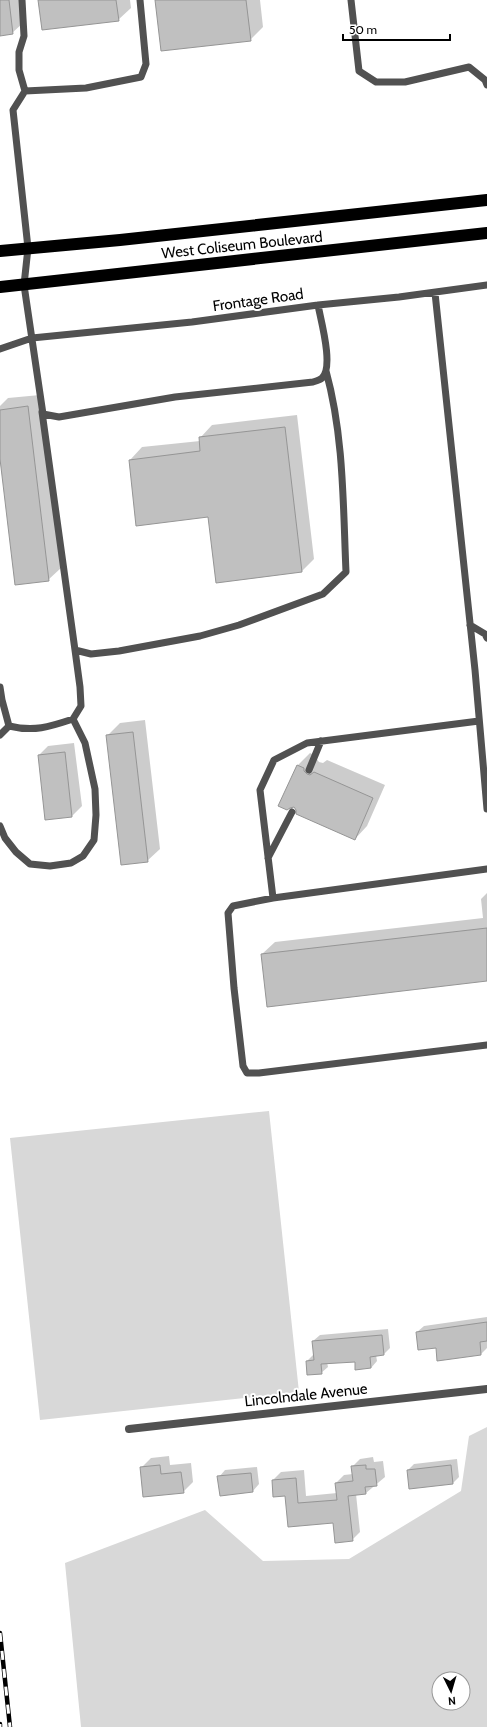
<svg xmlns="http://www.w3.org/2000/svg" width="487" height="1727" font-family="Cabin,sans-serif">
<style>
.green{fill:#d8d8d8;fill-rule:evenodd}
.shadow{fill:#0003}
.building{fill:#c0c0c0;stroke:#959595}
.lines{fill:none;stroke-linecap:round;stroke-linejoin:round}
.lane{stroke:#515151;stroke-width:7}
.street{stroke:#515151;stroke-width:8}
.highway{stroke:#000;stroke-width:12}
.rail-casing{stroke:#000;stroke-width:4.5}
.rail{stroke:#fff;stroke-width:3;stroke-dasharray:9;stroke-linecap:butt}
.labels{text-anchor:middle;stroke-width:4;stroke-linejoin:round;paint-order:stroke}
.street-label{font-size:15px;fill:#000;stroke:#fff}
</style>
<rect width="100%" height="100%" fill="#fff"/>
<path class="green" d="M 269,1111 L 299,1392 L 40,1420 L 10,1138 Z
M 487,1427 L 487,1727 L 81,1727 L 65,1563 L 205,1510 L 263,1561 L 349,1559 L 461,1491 L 469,1436 ZM 439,1679 L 463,1679 L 463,1703 L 439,1703 Z"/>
<path class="shadow" d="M 0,0 L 19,0 L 22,24 L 12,33 L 0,35 Z
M 39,0 L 130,0 L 131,8 L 118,20 Z
M 156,0 L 260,0 L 263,27 L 250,40 Z
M 40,395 L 61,568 L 48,580 L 0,451 L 0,406 L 8,398 Z
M 297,415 L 314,559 L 302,571 L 216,582 L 209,516 L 130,460 L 142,447 L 200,441 L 200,438 L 212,425 Z
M 145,720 L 160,849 L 147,861 L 107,736 L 120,723 Z
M 74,743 L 82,806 L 72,816 L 46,819 L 39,755 L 48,746 Z
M 310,753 L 316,756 L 316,758 L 319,762 L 323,763 L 327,760 L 385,785 L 367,826 L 355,839 L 294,806 L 280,806 L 298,765 Z
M 487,893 L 487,980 L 262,954 L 275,942 L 483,918 L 481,899 Z
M 487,1317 L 487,1348 L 481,1354 L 438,1360 L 437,1347 L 417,1332 L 424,1326 Z
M 388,1329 L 390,1348 L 384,1354 L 376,1355 L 377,1361 L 371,1368 L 355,1361 L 327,1362 L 328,1367 L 321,1373 L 307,1361 L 313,1355 L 313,1341 L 320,1335 Z
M 169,1456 L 170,1465 L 191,1463 L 193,1482 L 183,1492 L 141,1468 L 151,1458 Z
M 373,1457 L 374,1462 L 383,1461 L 385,1477 L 366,1493 L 356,1494 L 360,1532 L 352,1540 L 334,1522 L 289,1526 L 286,1495 L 273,1480 L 281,1472 L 304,1470 L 306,1496 L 337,1493 L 336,1483 L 344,1475 L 353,1474 L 352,1467 L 360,1459 Z
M 457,1459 L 459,1477 L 453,1483 L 408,1470 L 414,1464 Z
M 257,1467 L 259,1484 L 253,1491 L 219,1477 L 225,1470 Z"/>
<path class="building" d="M 0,0 L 9,0 L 13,34 L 0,36 Z
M 38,0 L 116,0 L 119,21 L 42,30 Z
M 155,0 L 246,0 L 251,41 L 161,51 Z
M 28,406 L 49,581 L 15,585 L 0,459 L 0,410 Z
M 285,427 L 302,572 L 216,583 L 208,517 L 136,526 L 129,460 L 200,451 L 199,437 Z
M 133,732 L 148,862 L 121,865 L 106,735 Z
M 65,752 L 72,817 L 45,820 L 38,755 Z
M 297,765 L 304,768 L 304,771 L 307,774 L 310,775 L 314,772 L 373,798 L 355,840 L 296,814 L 296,810 L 294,807 L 290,808 L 287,810 L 278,806 Z
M 487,928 L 487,981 L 267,1007 L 261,954 Z
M 487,1322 L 487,1341 L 480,1342 L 481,1355 L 437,1361 L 436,1348 L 418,1350 L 416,1332 Z
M 382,1335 L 384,1355 L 370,1357 L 371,1368 L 355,1370 L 355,1362 L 321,1364 L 322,1374 L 307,1375 L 306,1361 L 314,1360 L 312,1341 Z
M 160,1465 L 161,1474 L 181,1472 L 184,1493 L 143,1497 L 140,1467 Z
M 366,1465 L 366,1469 L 375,1469 L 377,1486 L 365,1487 L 366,1494 L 348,1496 L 353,1541 L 335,1543 L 333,1523 L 288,1527 L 285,1496 L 273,1497 L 272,1480 L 296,1478 L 298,1503 L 337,1500 L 335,1483 L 353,1481 L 351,1466 Z
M 451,1465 L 453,1484 L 409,1489 L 407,1470 Z
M 251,1473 L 253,1492 L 220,1496 L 217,1476 Z"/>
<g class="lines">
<path class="lane" d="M 22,0 L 24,36 L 19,52 L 19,70 L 25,91
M 140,0 L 146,64 L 141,77 L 86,88 L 25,91 L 13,110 L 28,248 L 24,285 L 43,414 L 59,417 L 175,397 L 313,382 C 316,381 320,380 322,378 C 334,367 321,321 318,305
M 351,0 L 359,71 L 376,82 L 405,82 L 469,67 L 485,80 L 487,85
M 435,293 L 475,670 L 487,809
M 0,349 L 32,338 L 192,322 L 318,305 L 399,297 L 487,285
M 42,412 L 75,650 L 91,654 L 119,651 L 200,636 L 239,625 L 323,594 L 346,572 C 343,505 344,436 326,371
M 470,625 L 485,634 L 487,638
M 0,687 L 2,700 L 9,726 C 34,732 49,727 73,719 L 81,706 L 80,687 L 75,650
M 0,735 L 9,726
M 309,770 L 321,741
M 0,826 L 5,838 L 16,852 L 30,864 L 50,866 L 71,863 L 83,856 L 94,840 L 96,815 L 95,789 L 85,743 L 73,719
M 268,858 L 292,812
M 487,869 L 273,898 L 233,906 L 228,913 L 234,988 L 243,1066 L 247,1073 L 259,1073 L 487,1045
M 273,898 L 260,790 L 274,760 L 307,743 L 479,721"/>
<path class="street" d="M 129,1429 L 487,1389"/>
<path class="highway" d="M 0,251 L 120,240 L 487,200
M 0,287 L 487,233"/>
<defs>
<path id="rail" d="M 0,1633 L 10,1727
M 0,1724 L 0,1727"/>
</defs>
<use href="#rail" class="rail-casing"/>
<use href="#rail" class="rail"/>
</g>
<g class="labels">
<g class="street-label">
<text transform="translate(242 245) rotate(-6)" y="5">West Coliseum Boulevard</text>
<text transform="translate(258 300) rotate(-8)" y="5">Frontage Road</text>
<text transform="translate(306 1395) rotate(-6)" y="5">Lincolndale Avenue</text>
</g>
</g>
<g transform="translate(451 1691) rotate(175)"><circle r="19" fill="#ffffff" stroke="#999999"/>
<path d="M0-3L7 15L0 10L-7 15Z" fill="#000000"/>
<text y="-6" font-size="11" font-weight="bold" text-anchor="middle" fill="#000000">N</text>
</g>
<path d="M343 34v6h107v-6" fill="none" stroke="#000000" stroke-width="2"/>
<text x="349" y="34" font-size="12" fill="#000000" stroke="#ffffff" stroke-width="3" paint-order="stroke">50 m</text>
</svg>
